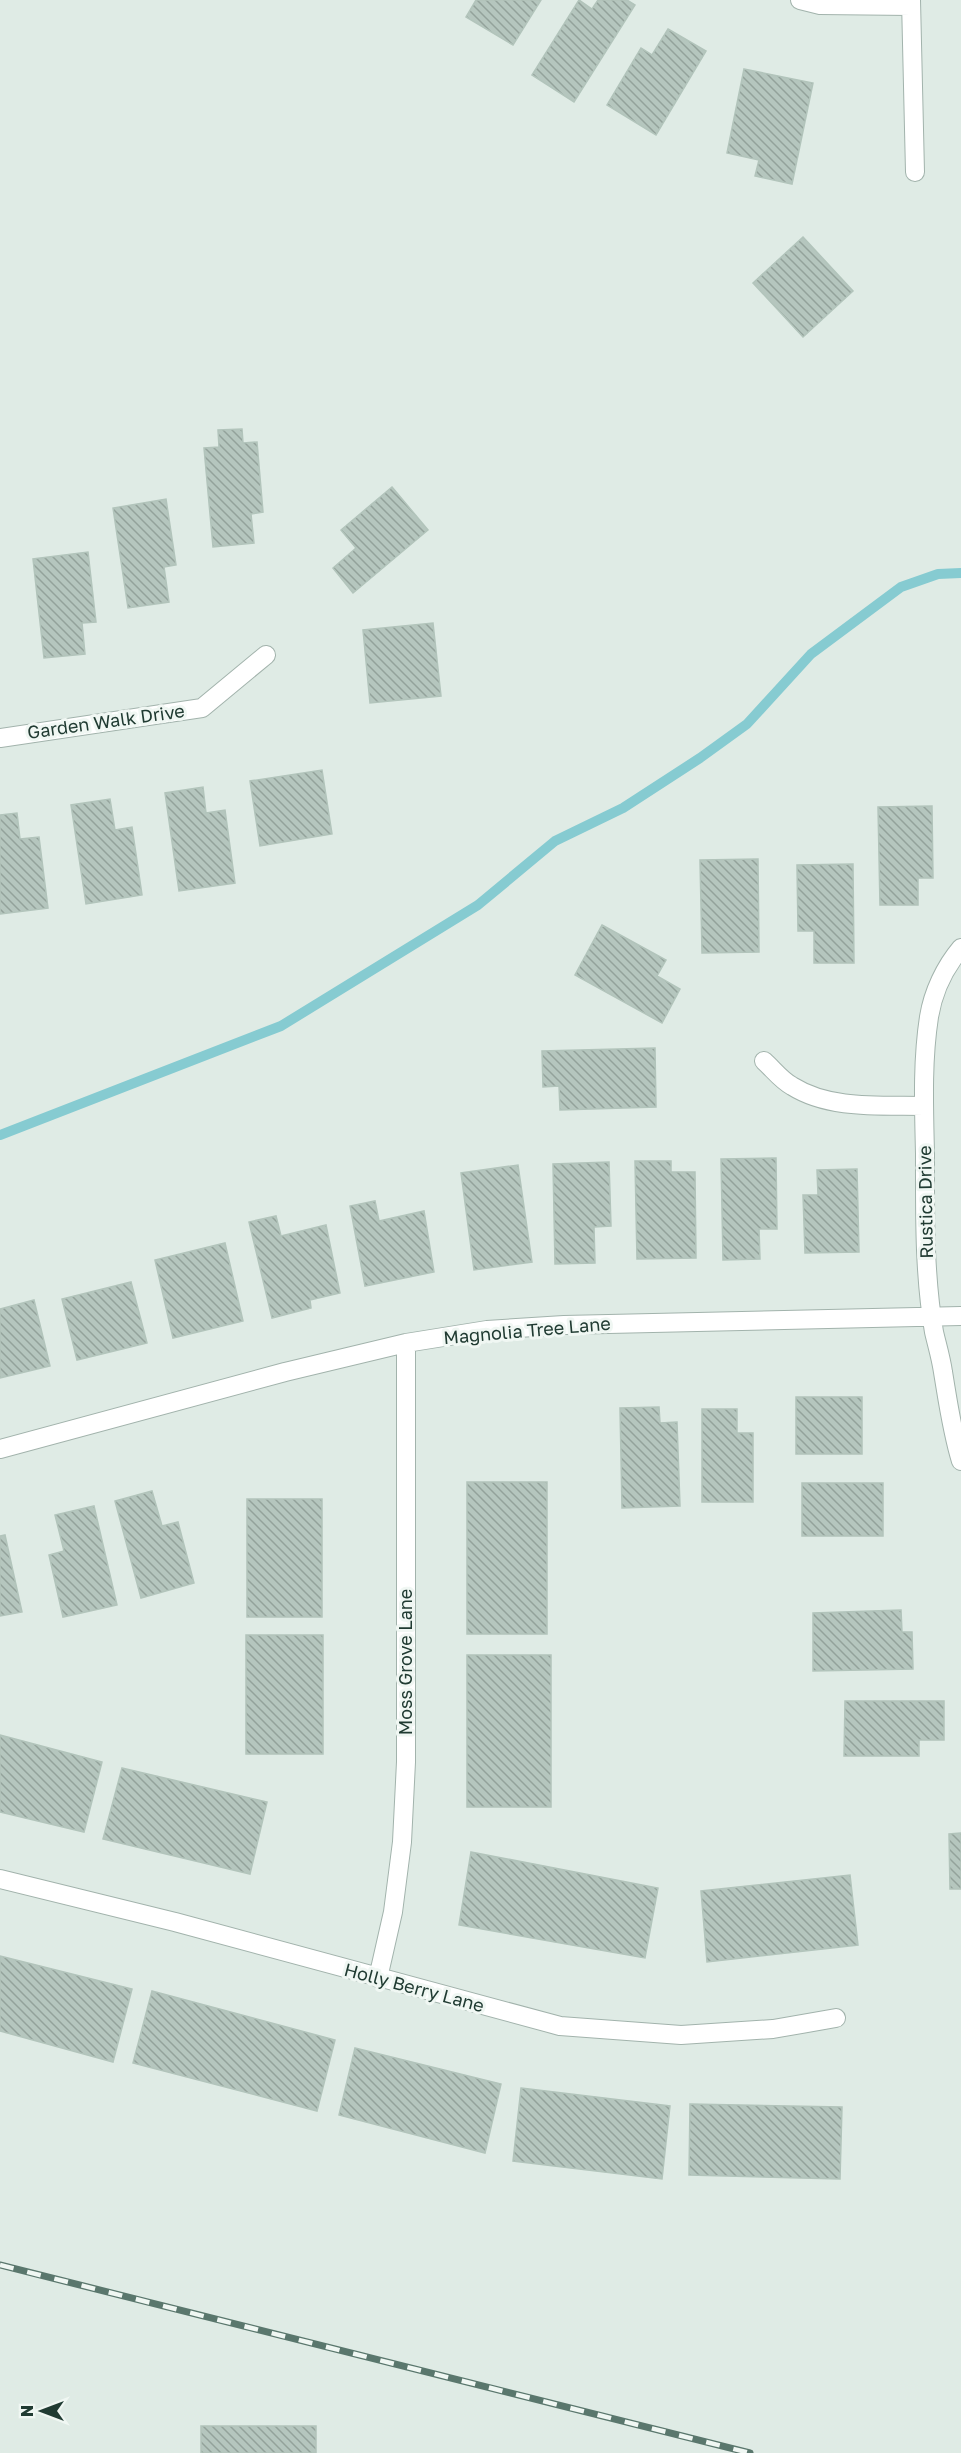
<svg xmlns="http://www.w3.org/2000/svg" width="961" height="2453" font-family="'Golos Text',sans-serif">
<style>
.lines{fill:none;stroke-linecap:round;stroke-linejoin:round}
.stream{stroke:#86cbd1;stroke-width:10}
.building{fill:url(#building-back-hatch);stroke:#b2c4bb;stroke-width:1.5}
.street-casing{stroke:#a2b3ac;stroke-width:20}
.street{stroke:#fff;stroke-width:18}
.rail-casing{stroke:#5a776d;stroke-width:7}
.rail{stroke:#f0f7f3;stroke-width:4.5;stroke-dasharray:14;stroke-linecap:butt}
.labels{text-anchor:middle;stroke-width:6;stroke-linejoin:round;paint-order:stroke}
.street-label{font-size:18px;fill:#203b32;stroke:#f0f7f3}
</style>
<defs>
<pattern id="building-back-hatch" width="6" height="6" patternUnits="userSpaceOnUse" patternTransform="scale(1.5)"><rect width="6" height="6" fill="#b5c6be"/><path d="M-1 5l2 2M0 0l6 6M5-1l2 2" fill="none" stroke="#93a29b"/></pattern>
</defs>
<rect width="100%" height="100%" fill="#dfebe5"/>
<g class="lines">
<path class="stream" d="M 0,1135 L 281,1026 L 478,905 L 555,841 L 623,808 L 700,758 L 747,724 L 811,654 L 901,587 L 938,574 L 961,573"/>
</g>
<path class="building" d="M 476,0 L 541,0 L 513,45 L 466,17 Z
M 579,0 L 592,9 L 598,0 L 627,0 L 635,5 L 574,102 L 532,75 Z
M 668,29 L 706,51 L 656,135 L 607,105 L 641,48 L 652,55 Z
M 744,69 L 813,83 L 792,184 L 755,176 L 759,160 L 727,153 Z
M 803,237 L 853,291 L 803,337 L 753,283 Z
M 242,429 L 243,443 L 257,442 L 263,512 L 251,514 L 254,543 L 213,547 L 204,448 L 219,447 L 218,430 Z
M 392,487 L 428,530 L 353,593 L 333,568 L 356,548 L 341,530 Z
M 166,499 L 176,565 L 164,567 L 169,602 L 128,608 L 113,508 Z
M 88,552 L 96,622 L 82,623 L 85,654 L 44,658 L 33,559 Z
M 433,623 L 441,696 L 370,703 L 363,630 Z
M 322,770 L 332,834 L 260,846 L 250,781 Z
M 203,787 L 206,813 L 225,810 L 235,883 L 179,891 L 165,793 Z
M 110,799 L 115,830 L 132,827 L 142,895 L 86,904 L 71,805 Z
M 932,806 L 933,878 L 918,878 L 918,905 L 880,905 L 878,807 Z
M 17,813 L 20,839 L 39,837 L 48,908 L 0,914 L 0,815 Z
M 758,859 L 759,952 L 702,953 L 700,860 Z
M 853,864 L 854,963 L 814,963 L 814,931 L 798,931 L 797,865 Z
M 602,925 L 666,960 L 657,976 L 680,989 L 662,1023 L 575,975 Z
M 655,1048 L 656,1107 L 560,1110 L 559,1086 L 543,1087 L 542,1051 Z
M 776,1158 L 777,1229 L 759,1229 L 760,1259 L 723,1260 L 721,1159 Z
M 635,1161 L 671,1161 L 671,1172 L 695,1172 L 696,1258 L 637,1259 Z
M 609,1162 L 611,1226 L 594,1227 L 595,1263 L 555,1264 L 553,1164 Z
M 518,1165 L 532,1262 L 474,1270 L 461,1173 Z
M 857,1169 L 859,1252 L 805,1253 L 803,1195 L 818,1195 L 817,1170 Z
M 375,1201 L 379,1221 L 424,1211 L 434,1272 L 365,1286 L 350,1206 Z
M 276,1216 L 281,1236 L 326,1225 L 340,1293 L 310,1300 L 311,1308 L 272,1318 L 249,1222 Z
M 225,1243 L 243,1321 L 173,1338 L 155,1260 Z
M 131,1282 L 147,1343 L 77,1360 L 62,1299 Z
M 34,1300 L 50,1366 L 0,1378 L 0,1309 Z
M 796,1397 L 862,1397 L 862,1454 L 796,1454 Z
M 659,1407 L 660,1423 L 677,1422 L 680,1506 L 622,1508 L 620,1408 Z
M 702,1409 L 737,1409 L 737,1433 L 753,1433 L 753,1502 L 702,1502 Z
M 467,1482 L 547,1482 L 547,1634 L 467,1634 Z
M 802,1483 L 883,1483 L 883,1536 L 802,1536 Z
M 152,1491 L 162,1526 L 178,1522 L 194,1583 L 141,1598 L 115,1501 Z
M 247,1499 L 322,1499 L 322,1617 L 247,1617 Z
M 94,1506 L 117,1605 L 63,1617 L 49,1555 L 64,1551 L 55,1515 Z
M 5,1535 L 22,1612 L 0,1616 L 0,1536 Z
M 901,1610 L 902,1632 L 912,1632 L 913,1669 L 813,1671 L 813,1613 Z
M 246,1635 L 323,1635 L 323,1754 L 246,1754 Z
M 467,1655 L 551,1655 L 551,1807 L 467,1807 Z
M 845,1701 L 944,1701 L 944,1740 L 919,1740 L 919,1756 L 844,1756 Z
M 0,1735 L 102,1762 L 84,1832 L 0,1812 Z
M 122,1768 L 267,1802 L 250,1874 L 103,1839 Z
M 961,1833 L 961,1889 L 950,1889 L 949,1834 Z
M 471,1852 L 658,1888 L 645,1958 L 459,1925 Z
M 850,1875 L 858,1945 L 707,1962 L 701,1891 Z
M 0,1956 L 132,1989 L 113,2062 L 0,2031 Z
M 152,1991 L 335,2040 L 317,2111 L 133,2063 Z
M 355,2048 L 501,2084 L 485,2153 L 339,2115 Z
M 521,2088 L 670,2106 L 662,2179 L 513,2161 Z
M 690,2104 L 842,2107 L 840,2179 L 689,2175 Z
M 201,2426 L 316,2426 L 316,2453 L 201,2453 Z"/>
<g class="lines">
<defs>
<path id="street" d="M 800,0 L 820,5 L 911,6
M 911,0 L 915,172
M 0,738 L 202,708 L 266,655
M 961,948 C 945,967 933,992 929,1017 C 922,1062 924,1109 925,1154 C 925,1213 924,1273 934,1332 C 937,1345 941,1358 943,1372 C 948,1402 952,1432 961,1461
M 764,1061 C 773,1069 781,1080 792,1086 C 830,1110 881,1105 924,1106
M 0,1449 L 285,1372 L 406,1343 L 487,1330 L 564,1325 L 961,1316
M 0,1879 L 175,1922 L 560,2026 L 681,2035 L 773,2029 L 836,2018
M 378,1978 L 393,1912 L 402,1842 L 406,1762 L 406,1343"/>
</defs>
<use href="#street" class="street-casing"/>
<use href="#street" class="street"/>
<defs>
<path id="rail" d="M 0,2265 L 750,2453"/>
</defs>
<use href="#rail" class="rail-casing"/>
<use href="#rail" class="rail"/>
</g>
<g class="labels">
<g class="street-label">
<text transform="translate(106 722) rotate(-8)" y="6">Garden Walk Drive</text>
<text transform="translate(926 1202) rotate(-91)" y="6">Rustica Drive</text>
<text transform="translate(527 1331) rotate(-5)" y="6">Magnolia Tree Lane</text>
<text transform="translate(406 1662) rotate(-90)" y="6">Moss Grove Lane</text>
<text transform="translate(414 1988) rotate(15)" y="6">Holly Berry Lane</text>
</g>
</g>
<g transform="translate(42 2411) rotate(270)" stroke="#f0f7f3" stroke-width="4.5" paint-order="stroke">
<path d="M0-4.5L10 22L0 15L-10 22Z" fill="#203b32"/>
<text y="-9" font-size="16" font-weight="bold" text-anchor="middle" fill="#203b32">N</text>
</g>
</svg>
